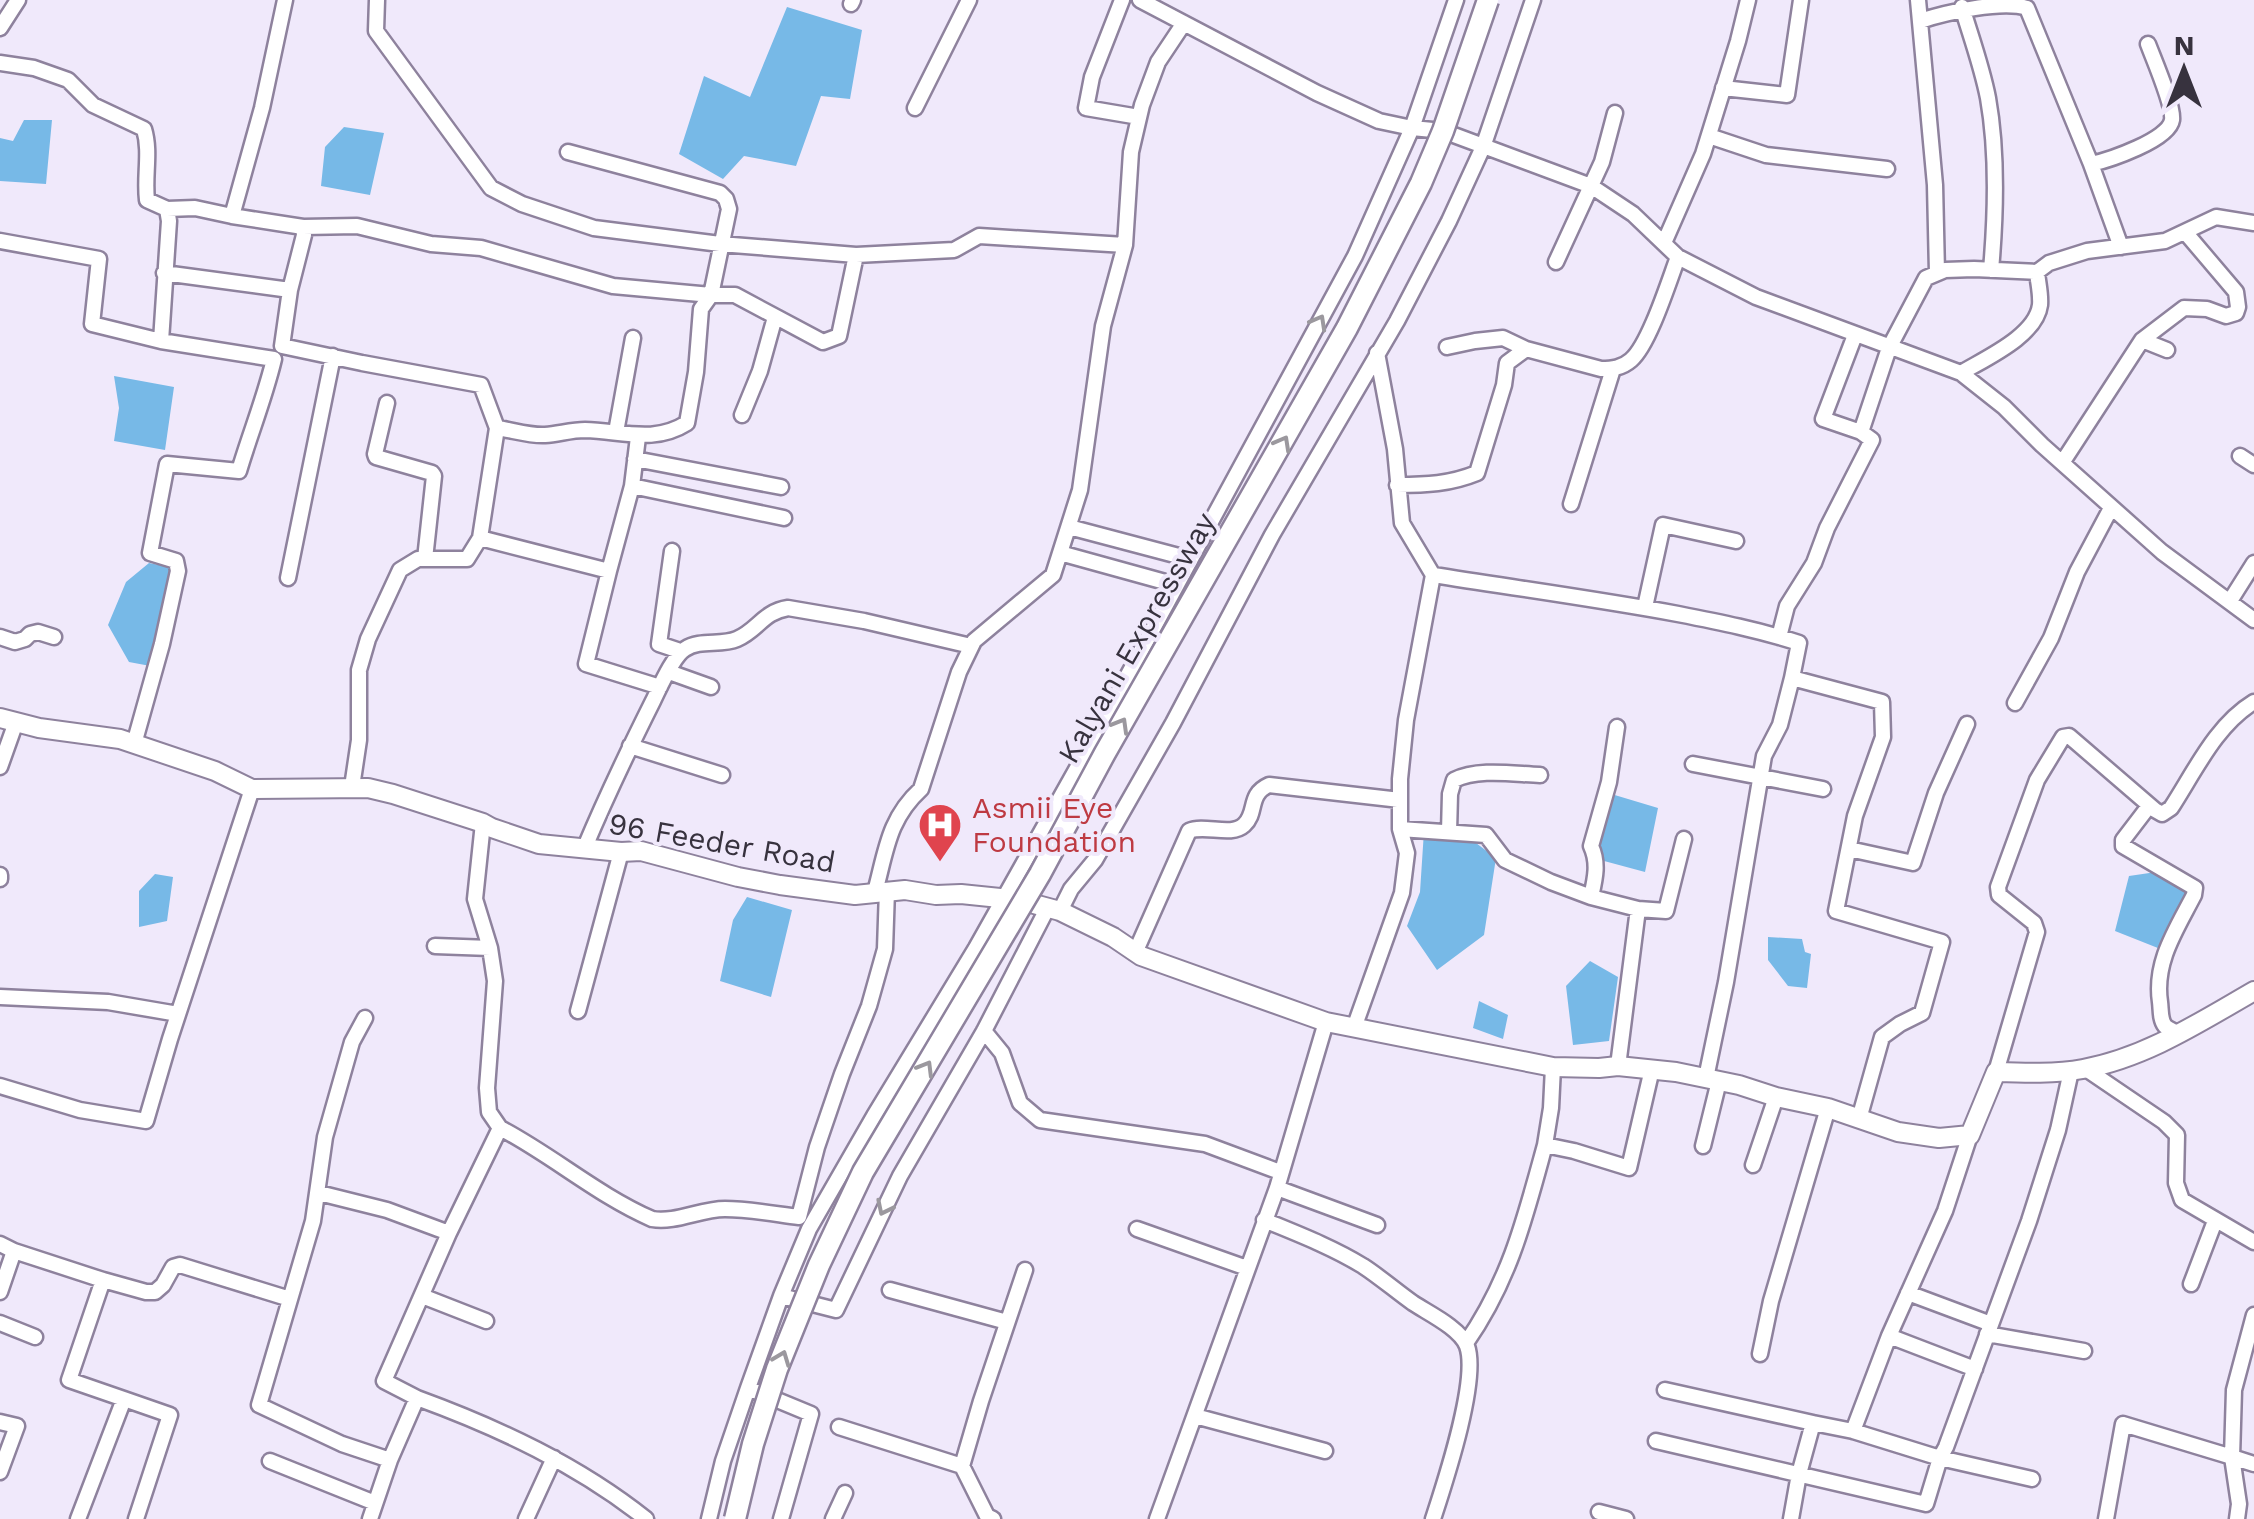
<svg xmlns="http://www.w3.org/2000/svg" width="2254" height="1519" font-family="'Work Sans',sans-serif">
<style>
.water{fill:#77b9e7}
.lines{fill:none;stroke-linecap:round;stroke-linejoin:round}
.minor-casing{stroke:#8e829d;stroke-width:19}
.major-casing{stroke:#8e829d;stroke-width:22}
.minor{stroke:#fff;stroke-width:14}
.major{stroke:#fff;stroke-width:18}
.highway-bridge-casing{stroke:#8e829d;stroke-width:25;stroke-linecap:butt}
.highway-bridge{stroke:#fff;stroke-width:20}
.oneway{stroke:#9b989e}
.labels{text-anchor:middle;stroke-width:8;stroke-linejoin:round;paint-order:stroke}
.street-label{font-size:30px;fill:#37323e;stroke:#f0e9fb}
.health-label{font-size:30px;fill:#be3a42;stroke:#f0e9fb;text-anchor:start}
</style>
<rect width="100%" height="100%" fill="#f0e9fb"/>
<path class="water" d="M 787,7 L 862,30 L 850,99 L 821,96 L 796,166 L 744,156 L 723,179 L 679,154 L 704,76 L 750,97 Z
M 24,120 L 52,120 L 46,184 L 0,181 L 0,138 L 13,141 Z
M 344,127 L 384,133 L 370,195 L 321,186 L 325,147 Z
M 114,376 L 174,387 L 165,450 L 114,441 L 119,408 Z
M 149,563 L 169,567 L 175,579 L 161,668 L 129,662 L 108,625 L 126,582 Z
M 1608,793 L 1658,808 L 1645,872 L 1593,858 Z
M 1424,831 L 1460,831 L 1496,858 L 1484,935 L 1437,970 L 1407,926 L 1420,892 Z
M 2163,871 L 2194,890 L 2168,952 L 2115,931 L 2129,876 Z
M 155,874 L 173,877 L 167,921 L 139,927 L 139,891 Z
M 747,897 L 792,910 L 771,997 L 720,981 L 733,920 Z
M 1768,937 L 1802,939 L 1805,952 L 1811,954 L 1807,988 L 1788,986 L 1768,960 Z
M 1590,961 L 1618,977 L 1609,1041 L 1573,1045 L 1566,986 Z
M 1479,1001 L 1508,1015 L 1503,1039 L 1473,1028 Z"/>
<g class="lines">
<defs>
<path id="minor" d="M 285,0 L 262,108 L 232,216 L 303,227 L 304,235 L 290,290
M 377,0 L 376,31 L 491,188 L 522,204 L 594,228 L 720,244 L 856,255
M 1122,0 L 1092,77 L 1086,108 L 1139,117
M 1140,0 L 1317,93 L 1379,121 L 1412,128 L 1443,131 L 1591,186 L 1633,214 L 1678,257 L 1756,297 L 1961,373 L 2004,407 L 2042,445 L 2162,552 L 2254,620
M 1918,0 L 1935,185 L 1937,273
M 851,4 L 853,0
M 1962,7 C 1971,37 1982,67 1988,98 C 1998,154 1996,213 1991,270
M 1920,21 C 1947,12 2003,0 2027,8 L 2091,164 L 2121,247
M 0,28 L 18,0
M 0,63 L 34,68 L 68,80 L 93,105 L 144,129 C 151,152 144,176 147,200 L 167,209 L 169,221 L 161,341 L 274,359 C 265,397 250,434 239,471 L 167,464 L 150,553 L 176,561 L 178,571 L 162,644 L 134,744
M 1723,88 L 1787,95 L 1801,0
M 915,108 L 969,0
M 1709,136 L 1766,155 L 1887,169
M 2091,164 C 2109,160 2169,140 2172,120 C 2174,106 2154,60 2148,44
M 167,209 L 195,208 L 232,216
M 303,227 L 357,226 L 431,244 L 481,248 L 613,286 L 711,295 L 729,209 L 726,199 L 720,193 L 568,152
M 0,241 L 99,259 L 92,324 L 161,341
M 1664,243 L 1703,154 L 1738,41 L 1748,0
M 1556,262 L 1602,162 L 1615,113
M 164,273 L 290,290 L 282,346 L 362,363 L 481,385 L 497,428 C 512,430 530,436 545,435 C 559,434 571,430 585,430 C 622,431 654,444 687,423 L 696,372 L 701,309 L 711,295 L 735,295 L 823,342 L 839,336 L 856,255 L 954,250 L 979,236 L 1125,245 L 1131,152 L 1142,105 L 1158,62 L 1184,23
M 1855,335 L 1823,419 L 1861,432
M 2142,340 L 2167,350
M 1447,347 L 1475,341 L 1503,338 L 1526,349
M 1961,373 C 1986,358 2036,336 2040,305 C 2041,294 2038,283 2037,272
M 387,403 L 375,454 L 376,457 L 432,473 L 434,476 L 425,559
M 742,415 L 760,371 L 775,317
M 616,432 L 633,338
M 2240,456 L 2254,465
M 635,459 L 781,487
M 2062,463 L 2142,340 L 2184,308 L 2207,309 L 2226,316 L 2236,313 L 2238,307 L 2236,292 L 2185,232
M 1397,485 C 1426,485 1450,484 1477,473 L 1504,385 L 1507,363 L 1526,349 L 1601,369 C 1612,369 1622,368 1631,360 C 1649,345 1669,281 1678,257
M 632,486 L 784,518
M 1571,504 L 1613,369
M 1069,527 L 1190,559
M 480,538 L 609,571 L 632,486 L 638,437
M 672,551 L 659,644 L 680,651
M 1060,553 L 1176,585
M 609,571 L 586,664 L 660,687
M 1433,575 C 1515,588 1597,599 1678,614 C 1719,622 1759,630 1799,643 L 1792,678 L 1882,702 L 1883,737 L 1855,816 L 1836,911 L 1942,942 L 1922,1013 L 1900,1024 L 1882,1037 L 1859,1119
M 288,578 L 333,356
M 2230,601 L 2254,563
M 1645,607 L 1663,525 L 1736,541
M 0,637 L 15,642 L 25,639 L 30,634 L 38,632 L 54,637
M 1779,637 L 1787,606 L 1814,563 L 1827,528 L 1872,440 L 1861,432 L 1889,348 L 1926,278 L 1945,270 L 1974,269 L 2037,272 L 2049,263 L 2087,251 L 2165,241 L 2216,217 L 2254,223
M 669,672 L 711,687
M 2015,703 L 2051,638 L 2077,572 L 2111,508
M 630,746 L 722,775
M 1693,764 L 1823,789
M 0,767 L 16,722
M 352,787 L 359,740 L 359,670 L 368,639 L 400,570 L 418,559 L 467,559 L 480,538 L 497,428
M 2149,806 L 2123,840 L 2123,846 L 2195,888 L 2194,895 C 2176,930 2154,962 2160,1002 C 2161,1009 2160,1020 2165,1026 C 2169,1030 2175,1031 2179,1034
M 1400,829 L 1486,835 L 1505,860 L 1551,882 L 1591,897 L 1638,909 L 1618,1066
M 1449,832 L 1450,794 L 1454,780 C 1478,768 1513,774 1540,775
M 585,847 C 606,797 629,749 653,701 C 660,687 673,656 685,649 C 700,639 721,646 737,639 C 758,630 763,612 788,608 L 864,621 L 971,646
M 1849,849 L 1913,863 L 1936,793 L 1967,724
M 0,875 L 0,879
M 875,892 C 886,852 888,819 921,789 L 959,672 L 974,641 L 1053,575 L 1080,490 L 1103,326 L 1125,245
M 1591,897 C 1595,879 1599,863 1591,846 L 1609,782 L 1617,727
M 1638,909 L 1666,911 L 1684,839
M 1060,911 L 1071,889 L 1095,860 L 1173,723 L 1272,535 L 1397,321 L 1449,221 L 1483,147 L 1533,0
M 435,946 L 490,948
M 1135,953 L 1189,831 C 1205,824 1231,837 1244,825 C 1258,812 1247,795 1269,785 L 1400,800
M 0,997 L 108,1002 L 178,1014
M 578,1011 L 621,852
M 365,1018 L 352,1042 L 325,1137 L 313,1221 L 259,1405 L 342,1444 L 390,1460
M 1354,1028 L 1402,893 L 1407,853 L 1400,829 L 1400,779 L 1406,720 L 1433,575 L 1402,523 L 1395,449 L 1377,353
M 984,1031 L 1002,1053 L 1020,1103 L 1040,1120 L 1205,1144 L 1280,1172
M 1553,1067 L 1551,1108 L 1545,1145 L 1574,1151 L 1629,1168 L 1652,1069
M 2086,1069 L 2164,1122 L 2177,1135 L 2176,1183 L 2182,1200 L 2254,1242
M 1996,1072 L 2037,932 L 2034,923 L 1999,895 L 1998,887 L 2037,780 L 2063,737 L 2069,736 L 2155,810 L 2162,814 L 2171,808 C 2195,771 2216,725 2254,702
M 1706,1078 L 1726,982 L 1764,756 L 1780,725 L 1792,678
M 0,1086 L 80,1110 L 146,1121 L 170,1039 L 252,789
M 500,1128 C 552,1155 597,1195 652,1219 C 676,1223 700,1209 725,1209 C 749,1209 775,1214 799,1217 L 817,1147 L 842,1074 L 869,1006 L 885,949 L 887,890
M 1703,1146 L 1719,1081
M 1753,1165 L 1776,1097
M 1277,1188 L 1377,1225
M 319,1193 L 387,1210 L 449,1233
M 1264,1220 C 1298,1234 1332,1247 1363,1266 C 1380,1277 1396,1291 1413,1303 C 1428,1313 1460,1328 1467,1346 C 1479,1380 1445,1482 1433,1519
M 1137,1229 L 1247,1268
M 0,1244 L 14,1251 L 0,1292
M 14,1251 L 103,1280 L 69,1380 L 124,1399 L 78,1519
M 103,1280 L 146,1292 L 155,1292 L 163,1285 L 173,1267 L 180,1265 L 290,1299
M 2191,1284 L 2215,1221
M 890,1290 L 1007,1322
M 1908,1293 L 1991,1324
M 422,1296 L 486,1321
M 781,1296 L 836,1310 L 900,1176 L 984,1031 L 1048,907
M 2254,1315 L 2234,1390 L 2232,1457 L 2254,1464
M 0,1323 L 35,1337
M 1987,1334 L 2084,1351
M 1889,1336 L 1975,1369
M 1466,1343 C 1510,1280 1525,1218 1545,1145
M 1760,1354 L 1771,1301 L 1828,1108
M 748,1388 L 811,1414 L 781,1519
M 1665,1390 L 1813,1423
M 417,1398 C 499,1428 578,1465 646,1519
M 124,1399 L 170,1415 L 136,1519
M 1195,1416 L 1325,1451
M 0,1422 L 17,1426 L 0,1472
M 839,1427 L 962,1466
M 1853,1431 L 1889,1336 L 1945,1211 L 1970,1135
M 1656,1441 L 1926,1504 L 1940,1458 L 1946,1447 L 2029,1221 L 2058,1130 L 2071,1071
M 270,1461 L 375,1503
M 1599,1512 L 1626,1519
M 370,1519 L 390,1460 L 417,1398 L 384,1381 L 449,1233 L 500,1128 L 489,1112 L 487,1088 L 495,981 L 490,948 L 475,899 L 483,823
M 526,1519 L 554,1458
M 709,1519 L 723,1461 L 748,1388 L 781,1296 L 809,1229 L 874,1116 L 976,948 L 1090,745 L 1355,256 L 1412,128 L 1456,0
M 833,1519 L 845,1493
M 993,1519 L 987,1516 L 962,1466 L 981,1401 L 1025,1270
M 1157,1519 L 1277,1188 L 1326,1022
M 1791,1519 L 1799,1474 L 1813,1423 L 1853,1431 L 1940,1458 L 2032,1479
M 2106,1519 L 2123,1424 L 2232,1457 L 2239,1504 L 2237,1519"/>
<path id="major" d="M 0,718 L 39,728 L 120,739 L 215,771 L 252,789 L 368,788 L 393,794 L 483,823 L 492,828 L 539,844 L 621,852 L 641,851 L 738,877 L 780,885 L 855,895 L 905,890 L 936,895 L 961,894 L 1019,900 L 1060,911 L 1113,937 L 1141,956 L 1326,1022 L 1553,1067 L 1599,1068 L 1618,1066 L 1676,1072 L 1739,1085 L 1776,1097 L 1828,1108 L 1898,1132 L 1939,1138 L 1970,1135 L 1996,1072 C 2024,1073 2056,1074 2083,1069 C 2145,1058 2200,1022 2254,991"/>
</defs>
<use href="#minor" class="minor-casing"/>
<use href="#major" class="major-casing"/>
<use href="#minor" class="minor"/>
<use href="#major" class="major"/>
<defs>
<path id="highway-bridge" d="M 735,1519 L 753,1444 L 777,1369 L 819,1265 L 863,1172 L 1040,874 L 1105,753 L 1347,328 L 1421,183 L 1443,131 L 1488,0"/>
</defs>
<use href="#highway-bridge" class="highway-bridge-casing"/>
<use href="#highway-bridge" class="highway-bridge"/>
</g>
<defs><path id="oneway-chevron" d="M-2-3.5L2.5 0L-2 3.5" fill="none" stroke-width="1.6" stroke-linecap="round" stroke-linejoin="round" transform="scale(2.5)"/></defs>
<g class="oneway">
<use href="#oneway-chevron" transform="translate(1319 322) rotate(-61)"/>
<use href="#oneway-chevron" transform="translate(1283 443) rotate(-61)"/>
<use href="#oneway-chevron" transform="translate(1121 725) rotate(-60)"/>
<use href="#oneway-chevron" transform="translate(926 1068) rotate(-59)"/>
<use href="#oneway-chevron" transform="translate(884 1208) rotate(116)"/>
<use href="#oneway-chevron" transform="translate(782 1358) rotate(-69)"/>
</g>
<defs>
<symbol id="hospital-pin" viewBox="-11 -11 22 30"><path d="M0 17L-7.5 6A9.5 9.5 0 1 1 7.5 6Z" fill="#e0444e" stroke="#f0e9fb"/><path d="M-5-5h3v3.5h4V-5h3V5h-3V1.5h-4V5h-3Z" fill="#fff"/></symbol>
</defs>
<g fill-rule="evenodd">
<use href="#hospital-pin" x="915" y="800" width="50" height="68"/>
</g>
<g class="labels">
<g class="street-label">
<text transform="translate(1137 638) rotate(-60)" y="10">Kalyani Expressway</text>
<text transform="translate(722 843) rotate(10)" y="10">96 Feeder Road</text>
</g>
<g class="health-label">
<text x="972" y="818">Asmii Eye<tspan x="972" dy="34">Foundation</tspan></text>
</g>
</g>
<g transform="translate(2184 70)" stroke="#f0e9fb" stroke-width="8" paint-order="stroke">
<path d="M0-8L18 38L0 25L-18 38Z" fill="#37323e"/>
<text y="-15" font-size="28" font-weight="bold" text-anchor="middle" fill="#37323e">N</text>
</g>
</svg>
